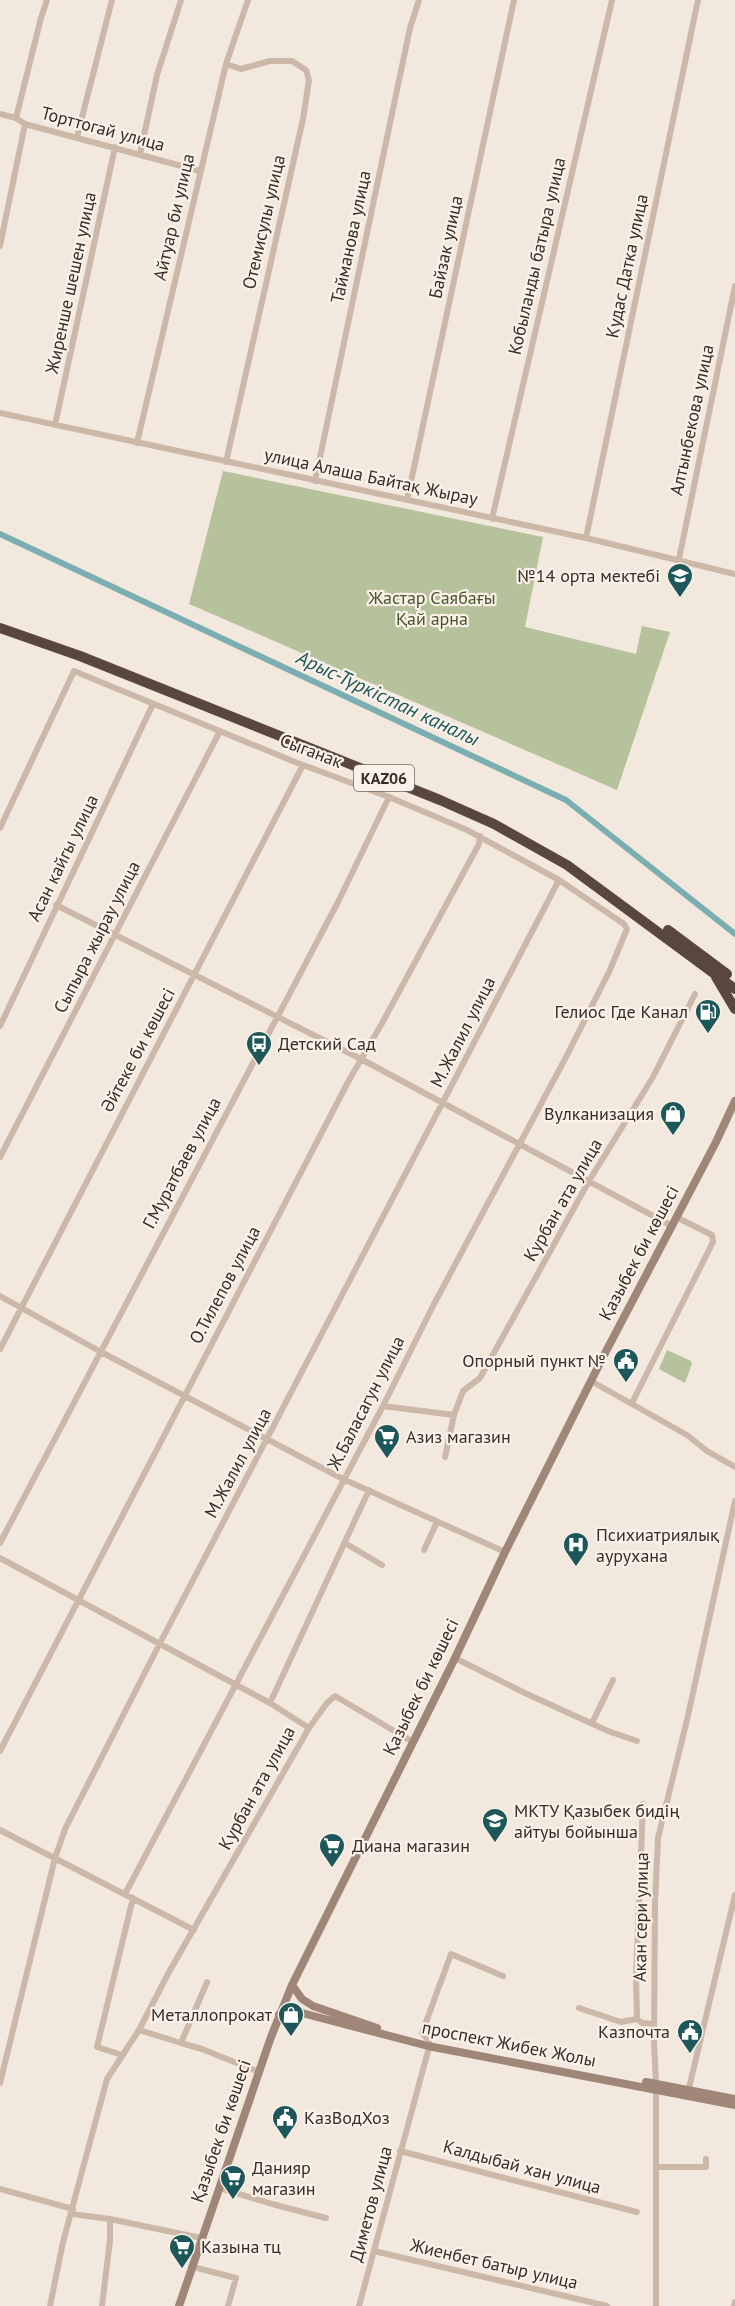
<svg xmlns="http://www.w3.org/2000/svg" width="735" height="2306" font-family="'PT Sans',sans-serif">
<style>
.green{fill:#b6c29c}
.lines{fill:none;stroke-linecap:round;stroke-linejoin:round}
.canal{stroke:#7baeb0;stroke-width:6}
.street{stroke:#cbb8a8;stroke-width:6}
.secondary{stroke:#9f8679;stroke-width:8}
.highway{stroke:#59473f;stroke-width:10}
.labels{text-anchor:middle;stroke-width:4.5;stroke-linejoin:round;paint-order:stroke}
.shield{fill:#faf2e9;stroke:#726862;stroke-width:1.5}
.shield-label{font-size:16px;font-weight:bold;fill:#382d28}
.street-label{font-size:18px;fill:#382d28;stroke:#faf2e9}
.poi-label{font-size:18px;fill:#382d28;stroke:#faf2e9;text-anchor:start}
.park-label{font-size:18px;fill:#47562c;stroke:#faf2e9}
.water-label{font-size:20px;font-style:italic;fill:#1d575a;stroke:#faf2e9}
</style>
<rect width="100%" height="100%" fill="#f2e8dd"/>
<path class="green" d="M 223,471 L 543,537 L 525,627 L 636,654 L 642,626 L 670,632 L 617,790 L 189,604 Z
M 667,1350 L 691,1361 L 692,1364 L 685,1383 L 659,1369 Z"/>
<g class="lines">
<path class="canal" d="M 0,534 L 566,800 L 735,934"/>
<path class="street" d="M 0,114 L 16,118 L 25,124 L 200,171
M 16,118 L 41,18 L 47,0
M 77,137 L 112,0
M 140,154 L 157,75 L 181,0
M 0,246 L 25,124
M 0,413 L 586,538 L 735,574
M 55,425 L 115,147
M 137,443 L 226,64 L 248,0
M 226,462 L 303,119 L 309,80 L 306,70 L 292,61 L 270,61 L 241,69 L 226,64
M 315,481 L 410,28 L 419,0
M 407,500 L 514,0
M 492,519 L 612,0
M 586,538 L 698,0
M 679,559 L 735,286
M 0,828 L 74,671 L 295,762 L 389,797 L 467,830 L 559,880 L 624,924 L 627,929 L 609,972 L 565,1059 L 434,1304 L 383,1406 L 125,1894
M 56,905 L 361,1059 L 672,1226
M 0,1026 L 153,704
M 0,1157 L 220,731
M 0,1296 L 101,1352 L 343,1479 L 505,1552
M 0,1349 L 303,765
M 591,1381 L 687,1435 L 707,1451 L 735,1467
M 632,1403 L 713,1242 L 712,1235 L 676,1217
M 383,1406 L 454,1415 L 463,1391 L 480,1378 L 589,1181 L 653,1077 L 695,994
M 445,1457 L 454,1415
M 0,1543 L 338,902 L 389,797
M 345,1543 L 382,1565
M 424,1550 L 437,1522
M 0,1558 L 270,1703
M 455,1658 L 525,1693 L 608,1731 L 637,1741
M 592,1723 L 613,1680
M 309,1728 L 270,1703 L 369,1490
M 0,1751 L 348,1082 L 381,1025 L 479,844 L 480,836
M 643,1804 L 636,1977 L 637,2019 L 642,2023 L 654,2024
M 0,1830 L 194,1930
M 207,1982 L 181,2043 L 202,2049 L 259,2072
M 579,2008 L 621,2022 L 637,2019
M 139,2030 L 181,2043
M 122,2055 L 97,2047 L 133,1898
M 0,2083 L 55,1858 L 65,1829 L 159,1645 L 559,880
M 688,2092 L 735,1895
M 400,2151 L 637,2212
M 656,2167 L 706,2167 L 706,2159
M 219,2188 L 272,2204 L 326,2218
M 0,2189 L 73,2209
M 72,2214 L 110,2219 L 110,2240 L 102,2306
M 110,2219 L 201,2238
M 374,2251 L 607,2306
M 193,2267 L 236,2278 L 228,2306
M 50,2306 L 63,2242 L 107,2079 L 139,2030 L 169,1972 L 309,1728 L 327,1703 L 335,1696 L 413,1742
M 359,2306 L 428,2051 L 429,2041 L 422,2033 L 451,1954 L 503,1976
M 656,2306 L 656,2084 L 654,2043 L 655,1903 L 658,1838 L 687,1720 L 735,1501
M 734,2306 L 735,2302"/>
<path class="secondary" d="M 292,1985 L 302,1999 L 313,2006 L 377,2028
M 279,2015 L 291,2012 L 302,2013 L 428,2046 L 735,2105
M 646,2082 L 735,2099
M 179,2306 L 271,2037 L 292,1985 L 455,1658 L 505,1552 L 603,1357 L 716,1142 L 735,1101"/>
<path class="highway" d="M 0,628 L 80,656 L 440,800 L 494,824 L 567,865 L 735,989
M 668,930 L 727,974
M 716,977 L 735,1009"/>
</g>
<defs>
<symbol id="school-pin" viewBox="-11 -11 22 30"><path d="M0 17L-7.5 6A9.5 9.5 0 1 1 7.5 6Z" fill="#1d575a" stroke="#faf2e9"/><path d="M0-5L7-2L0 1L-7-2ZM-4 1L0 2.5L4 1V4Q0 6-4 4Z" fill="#fff"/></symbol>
<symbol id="fuel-pin" viewBox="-11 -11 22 30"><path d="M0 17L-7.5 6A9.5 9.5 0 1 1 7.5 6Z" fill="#1d575a" stroke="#faf2e9"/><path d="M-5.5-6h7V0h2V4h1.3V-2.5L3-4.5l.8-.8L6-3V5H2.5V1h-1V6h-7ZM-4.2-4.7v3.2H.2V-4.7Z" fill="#fff"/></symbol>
<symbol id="bus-pin" viewBox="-11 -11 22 30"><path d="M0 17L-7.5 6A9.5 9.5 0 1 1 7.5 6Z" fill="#1d575a" stroke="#faf2e9"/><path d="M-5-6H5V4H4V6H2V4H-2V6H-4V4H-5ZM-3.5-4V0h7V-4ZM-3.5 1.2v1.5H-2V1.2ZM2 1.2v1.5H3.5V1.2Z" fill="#fff"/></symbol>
<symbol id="shop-pin" viewBox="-11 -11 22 30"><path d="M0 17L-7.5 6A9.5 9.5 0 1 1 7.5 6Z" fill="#1d575a" stroke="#faf2e9"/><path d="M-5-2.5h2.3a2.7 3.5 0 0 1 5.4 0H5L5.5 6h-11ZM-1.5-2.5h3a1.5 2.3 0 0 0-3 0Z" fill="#fff"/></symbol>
<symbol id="civic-pin" viewBox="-11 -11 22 30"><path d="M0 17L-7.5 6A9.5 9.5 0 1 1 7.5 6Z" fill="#1d575a" stroke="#faf2e9"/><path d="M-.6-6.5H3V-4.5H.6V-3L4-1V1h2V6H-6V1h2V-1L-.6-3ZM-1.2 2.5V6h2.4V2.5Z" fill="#fff"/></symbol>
<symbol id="supermarket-pin" viewBox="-11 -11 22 30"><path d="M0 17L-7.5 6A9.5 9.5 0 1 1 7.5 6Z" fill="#1d575a" stroke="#faf2e9"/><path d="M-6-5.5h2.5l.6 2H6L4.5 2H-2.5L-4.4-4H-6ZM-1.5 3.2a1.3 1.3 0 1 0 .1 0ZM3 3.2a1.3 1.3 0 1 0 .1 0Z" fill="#fff"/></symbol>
<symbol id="hospital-pin" viewBox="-11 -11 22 30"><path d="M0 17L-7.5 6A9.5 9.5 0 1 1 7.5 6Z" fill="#1d575a" stroke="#faf2e9"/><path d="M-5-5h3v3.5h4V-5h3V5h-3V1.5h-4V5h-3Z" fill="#fff"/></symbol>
<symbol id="university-pin" viewBox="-11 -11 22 30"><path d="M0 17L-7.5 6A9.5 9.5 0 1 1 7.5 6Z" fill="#1d575a" stroke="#faf2e9"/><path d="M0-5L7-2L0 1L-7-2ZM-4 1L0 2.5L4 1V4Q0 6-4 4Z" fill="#fff"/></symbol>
</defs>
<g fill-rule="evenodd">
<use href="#school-pin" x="665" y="561" width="30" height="40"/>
<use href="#fuel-pin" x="693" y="997" width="30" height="40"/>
<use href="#bus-pin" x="244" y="1029" width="30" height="40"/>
<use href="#shop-pin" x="658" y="1099" width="30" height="40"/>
<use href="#civic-pin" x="611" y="1346" width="30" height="40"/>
<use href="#supermarket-pin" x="372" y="1422" width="30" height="40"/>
<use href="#hospital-pin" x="561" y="1530" width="30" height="40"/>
<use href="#university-pin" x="480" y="1806" width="30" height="40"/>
<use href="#supermarket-pin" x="317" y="1831" width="30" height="40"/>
<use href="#shop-pin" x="276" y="2000" width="30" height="40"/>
<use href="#civic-pin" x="675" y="2017" width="30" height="40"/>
<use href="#civic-pin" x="270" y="2103" width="30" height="40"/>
<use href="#supermarket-pin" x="218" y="2163" width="30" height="40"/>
<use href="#supermarket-pin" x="167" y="2232" width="30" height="40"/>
</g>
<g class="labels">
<rect class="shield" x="354" y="765" width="60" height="26" rx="4.5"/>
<g class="shield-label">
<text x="384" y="784">KАZ06</text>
</g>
<g class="street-label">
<text transform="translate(103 129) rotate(15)" y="6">Торттогай улица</text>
<text transform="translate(174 217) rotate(-77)" y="6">Айтуар би улица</text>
<text transform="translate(264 222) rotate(-77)" y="6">Отемисулы улица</text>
<text transform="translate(351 237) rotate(-78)" y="6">Тайманова улица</text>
<text transform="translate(446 247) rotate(-78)" y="6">Байзак улица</text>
<text transform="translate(537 256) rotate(-77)" y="6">Кобыланды батыра улица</text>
<text transform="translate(627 266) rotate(-78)" y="6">Кудас Датка улица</text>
<text transform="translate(71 283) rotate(-78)" y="6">Жиренше шешен улица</text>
<text transform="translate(692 420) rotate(-78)" y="6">Алтынбекова улица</text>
<text transform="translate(371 477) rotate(12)" y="6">улица Алаша Байтақ Жырау</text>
<text transform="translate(311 751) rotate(21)" y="6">Сыганак</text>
<text transform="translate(63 858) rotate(-64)" y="6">Асан кайгы улица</text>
<text transform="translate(97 937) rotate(-63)" y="6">Сыпыра жырау улица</text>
<text transform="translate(463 1032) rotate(-63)" y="6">М.Жалил улица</text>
<text transform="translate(138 1050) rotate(-62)" y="6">Әйтеке би көшесі</text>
<text transform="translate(182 1163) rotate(-62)" y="6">Г.Муратбаев улица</text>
<text transform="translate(563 1200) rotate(-60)" y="6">Курбан ата улица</text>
<text transform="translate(639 1253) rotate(-62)" y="6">Қазыбек би көшесі</text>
<text transform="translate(225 1285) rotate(-62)" y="6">О.Тилепов улица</text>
<text transform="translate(366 1403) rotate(-63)" y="6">Ж.Баласагун улица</text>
<text transform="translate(238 1463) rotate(-62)" y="6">М.Жалил улица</text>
<text transform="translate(421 1687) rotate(-64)" y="6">Қазыбек би көшесі</text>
<text transform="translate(257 1788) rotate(-61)" y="6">Курбан ата улица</text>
<text transform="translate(641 1917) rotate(-89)" y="6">Акан сери улица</text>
<text transform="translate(509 2044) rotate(11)" y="6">проспект Жибек Жолы</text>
<text transform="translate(221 2131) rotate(-71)" y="6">Қазыбек би көшесі</text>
<text transform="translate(522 2167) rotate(15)" y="6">Калдыбай хан улица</text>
<text transform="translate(371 2204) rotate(-75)" y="6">Диметов улица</text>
<text transform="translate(494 2264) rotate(13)" y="6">Жиенбет батыр улица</text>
</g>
<g class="poi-label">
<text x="660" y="582" text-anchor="end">№14 орта мектебі</text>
<text x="688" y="1018" text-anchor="end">Гелиос Где Канал</text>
<text x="278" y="1050">Детский Сад</text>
<text x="654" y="1120" text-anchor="end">Вулканизация</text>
<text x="606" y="1367" text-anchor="end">Опорный пункт №</text>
<text x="406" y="1443">Азиз магазин</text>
<text x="596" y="1541">Психиатриялық<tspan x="596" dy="21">аурухана</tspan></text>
<text x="514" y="1817">МКТУ Қазыбек бидің<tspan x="514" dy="21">айтуы бойынша</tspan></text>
<text x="352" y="1852">Диана магазин</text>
<text x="272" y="2021" text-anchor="end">Металлопрокат</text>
<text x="670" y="2038" text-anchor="end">Казпочта</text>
<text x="304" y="2124">КазВодХоз</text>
<text x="252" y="2174">Данияр<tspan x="252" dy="21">магазин</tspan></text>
<text x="201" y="2253">Казына тц</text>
</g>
<g class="park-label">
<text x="432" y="604">Жастар Саябағы<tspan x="432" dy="21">Қай арна</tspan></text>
</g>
<g class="water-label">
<text transform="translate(388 698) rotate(25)" y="7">Арыс-Түркістан каналы</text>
</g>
</g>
</svg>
